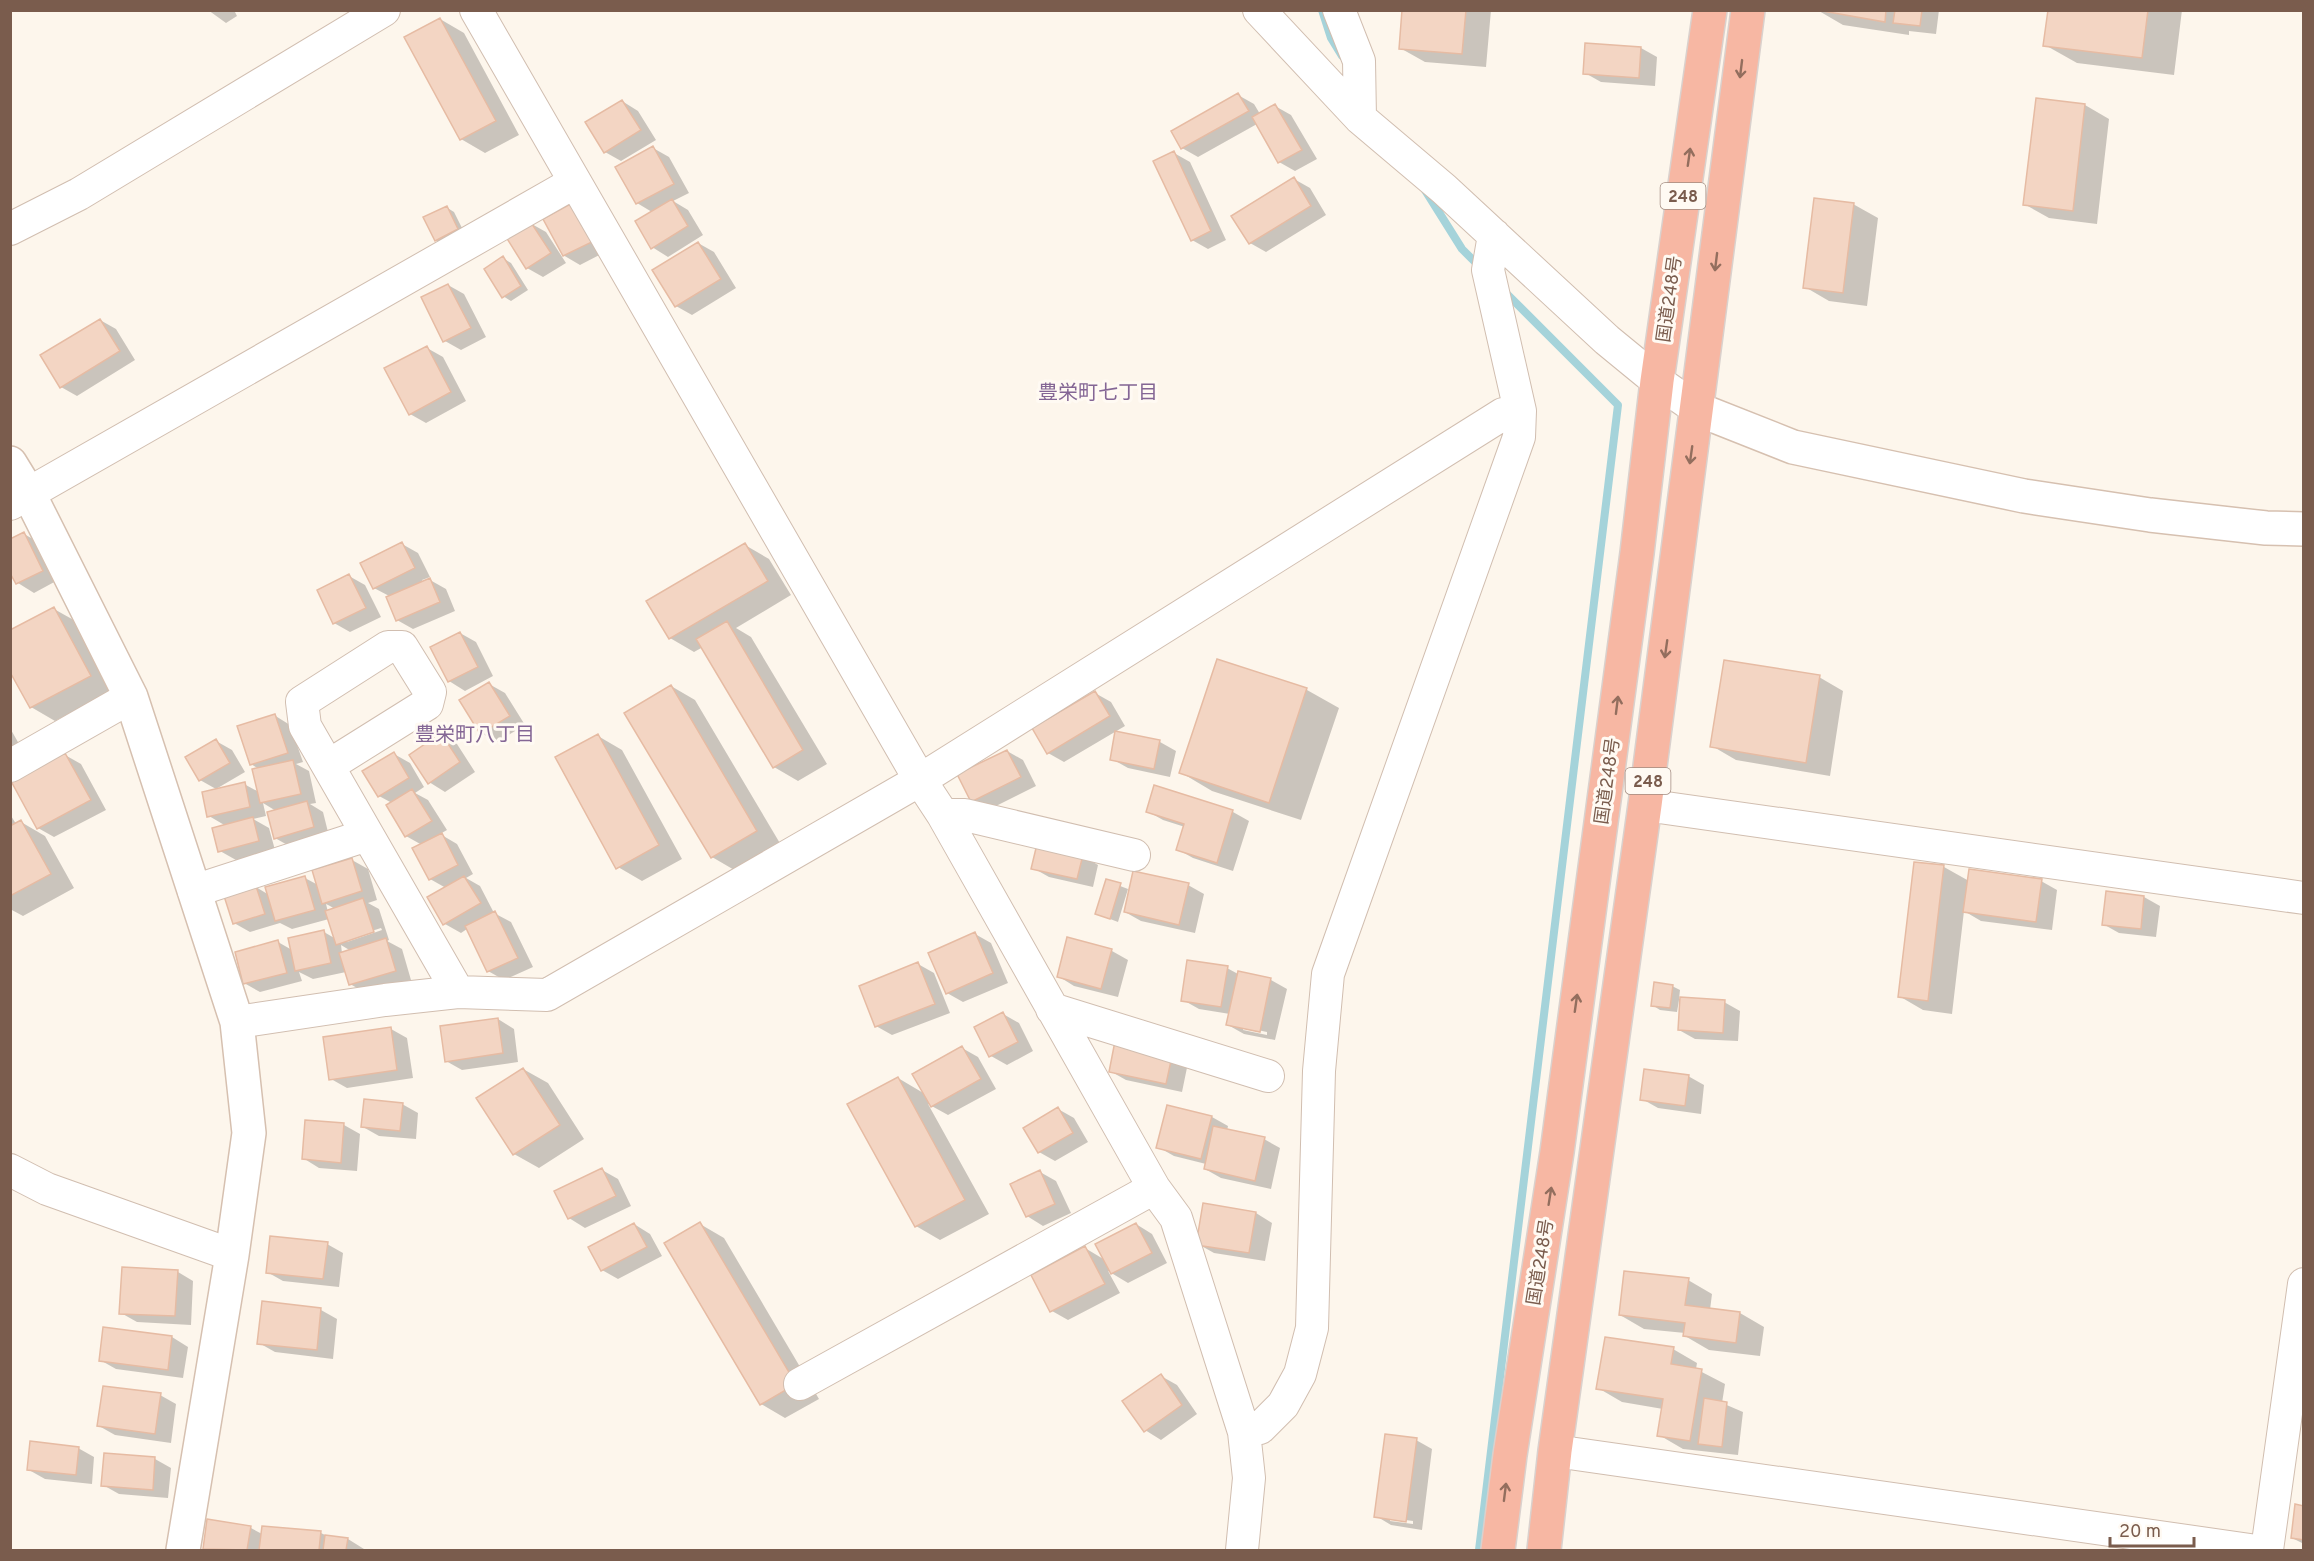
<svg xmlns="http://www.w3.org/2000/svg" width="2314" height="1561" font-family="Overpass,'Noto Sans JP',sans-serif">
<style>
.shadow{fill:#0003;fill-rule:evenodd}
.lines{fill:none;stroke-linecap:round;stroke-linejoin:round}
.stream{stroke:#a5d3da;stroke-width:8}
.building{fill:#f3d5c3;stroke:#e6bba3;stroke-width:1.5}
.street-casing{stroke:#d1beb0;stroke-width:34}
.secondary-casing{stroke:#d6c0b0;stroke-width:36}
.highway-casing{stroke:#dad1cd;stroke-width:36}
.street{stroke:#fff;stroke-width:32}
.secondary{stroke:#fff;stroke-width:33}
.highway{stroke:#f7b7a3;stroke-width:33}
.oneway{stroke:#936e5e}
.labels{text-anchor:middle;stroke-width:6;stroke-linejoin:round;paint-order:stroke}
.shield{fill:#fffaf3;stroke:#a28b7f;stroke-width:1.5}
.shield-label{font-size:16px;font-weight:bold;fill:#7a5c4d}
.street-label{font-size:18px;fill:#7a5c4d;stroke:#fffaf3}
.neighbourhood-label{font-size:20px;fill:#846695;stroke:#fffaf3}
</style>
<rect width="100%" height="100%" fill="#fdf6ec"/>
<path class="shadow" d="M 208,10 L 234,10 L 237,16 L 226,23 Z
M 1404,10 L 1491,10 L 1486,67 L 1425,62 L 1400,48 Z
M 1939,10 L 1936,34 L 1909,31 L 1909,35 L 1843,25 L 1819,11 Z
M 2049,10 L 2182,10 L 2174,75 L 2077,63 L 2045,45 Z
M 440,19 L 464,33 L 519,135 L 485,153 L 461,139 Z
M 1641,48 L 1657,57 L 1655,86 L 1601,82 L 1585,73 Z
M 1238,95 L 1254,104 L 1260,114 L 1275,106 L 1291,115 L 1317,159 L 1295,171 L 1279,162 L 1257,124 L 1198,157 L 1182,148 Z
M 622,101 L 638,111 L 656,140 L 621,161 L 605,152 Z
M 2085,105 L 2109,119 L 2097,224 L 2049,218 L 2024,204 Z
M 653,148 L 669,157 L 689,193 L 673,201 L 688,210 L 703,235 L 668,257 L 652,247 L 652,212 L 637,203 Z
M 1174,153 L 1190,162 L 1226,240 L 1208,249 L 1192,240 Z
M 1294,179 L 1310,188 L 1326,215 L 1266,252 L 1250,243 Z
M 1853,204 L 1878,218 L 1867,306 L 1829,301 L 1805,287 Z
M 446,207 L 454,212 L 465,234 L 443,244 L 436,240 Z
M 545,219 L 609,250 L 580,265 L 563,255 Z
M 530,223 L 546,232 L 566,263 L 543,277 L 527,268 Z
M 698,243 L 714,252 L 736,288 L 692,315 L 676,306 Z
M 503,258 L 511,263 L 528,290 L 511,301 L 503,296 Z
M 448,285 L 464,294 L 486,337 L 461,350 L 445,341 L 423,298 Z
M 100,320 L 116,329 L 135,360 L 77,396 L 61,387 Z
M 427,348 L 443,357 L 466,401 L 426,423 L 410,414 Z
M 24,534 L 40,543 L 58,580 L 34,593 L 18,583 L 10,569 Z
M 402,544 L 418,553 L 430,577 L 422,580 L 423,583 L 430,580 L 446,589 L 455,611 L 413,629 L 397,620 L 391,597 L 374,588 Z
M 745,545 L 769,559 L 791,595 L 736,628 L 751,637 L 827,764 L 798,781 L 774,767 L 703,647 L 694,652 L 670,638 Z
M 349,576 L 365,585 L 381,617 L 350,632 L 334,623 Z
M 54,609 L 79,623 L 114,690 L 55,721 L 31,707 Z
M 460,633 L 476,642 L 493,676 L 465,691 L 449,681 Z
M 1218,661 L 1307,690 L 1339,708 L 1301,820 L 1212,791 L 1180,772 Z
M 1819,677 L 1843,691 L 1830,776 L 1736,760 L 1712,746 Z
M 489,684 L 505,693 L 525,725 L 497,742 L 481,733 Z
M 671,686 L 695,700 L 781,845 L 736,871 L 712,857 Z
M 1095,693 L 1111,702 L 1125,726 L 1064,762 L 1048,753 Z
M 274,715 L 290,725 L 303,762 L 296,764 L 309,771 L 316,803 L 310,804 L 323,812 L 329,836 L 291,847 L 275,838 L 276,811 L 263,803 L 266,816 L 253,819 L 269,828 L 275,850 L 236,860 L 220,851 L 226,826 L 209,816 L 244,784 L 259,792 L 259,769 L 251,764 Z
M 10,728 L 23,751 L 10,758 Z
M 441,735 L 457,744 L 475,772 L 445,792 L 429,782 Z
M 598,736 L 622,750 L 682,859 L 642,881 L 618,867 Z
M 216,741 L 232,750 L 245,772 L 216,789 L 200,780 Z
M 1160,742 L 1176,751 L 1170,777 L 1128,768 L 1112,759 Z
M 1007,751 L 1023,760 L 1036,786 L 988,810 L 972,801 Z
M 394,754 L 410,763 L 424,787 L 415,793 L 428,800 L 447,830 L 440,834 L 457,844 L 473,874 L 466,878 L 480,886 L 494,913 L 511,922 L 533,967 L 504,980 L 488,971 L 467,929 L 461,933 L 445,924 L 446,888 L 430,879 L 422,845 L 406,836 L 392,803 L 379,796 Z
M 65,755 L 81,764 L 106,810 L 54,837 L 38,828 Z
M 1155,787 L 1233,812 L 1249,821 L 1233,871 L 1193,858 L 1177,849 L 1185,827 L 1163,820 L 1147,811 Z
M 10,814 L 16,824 L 21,822 L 45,836 L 74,888 L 23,916 L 10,909 Z
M 1083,856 L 1098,865 L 1093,887 L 1049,877 L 1033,868 Z
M 352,860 L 368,869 L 377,900 L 368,903 L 379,909 L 389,940 L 387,941 L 402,949 L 411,980 L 366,993 L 350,984 L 346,972 L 313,979 L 299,972 L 302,981 L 260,992 L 244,983 L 278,942 L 292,950 L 324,932 L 336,939 L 329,919 L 292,929 L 280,923 L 250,932 L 234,923 L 256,887 L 269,895 L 305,878 L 318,885 ZM 326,904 L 330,906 L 335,909 L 328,912 ZM 381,928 L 382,930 L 347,942 L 347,939 ZM 341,945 L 351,951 L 342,953 Z
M 1915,863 L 1944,867 L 1969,881 L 2041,881 L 2057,890 L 2052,930 L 1981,921 L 1964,911 L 1952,1014 L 1923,1010 L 1899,996 Z
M 1107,881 L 1128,889 L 1118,922 L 1097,914 Z
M 1188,885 L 1204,894 L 1195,933 L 1141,921 L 1125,912 Z
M 2144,897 L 2160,906 L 2156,937 L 2119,933 L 2103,924 Z
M 975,934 L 991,943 L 1008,983 L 963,1002 L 947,993 Z
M 1068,939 L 1112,951 L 1128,960 L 1118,997 L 1074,986 L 1058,976 Z
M 918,964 L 934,973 L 950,1013 L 892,1035 L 876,1026 Z
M 1227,968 L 1238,974 L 1239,972 L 1271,980 L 1287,989 L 1275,1040 L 1244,1034 L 1228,1025 L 1230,1014 L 1199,1009 L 1183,1000 ZM 1243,1027 L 1267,1032 L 1267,1035 L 1243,1030 Z
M 1672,986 L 1680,990 L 1679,999 L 1724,1002 L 1740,1011 L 1738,1041 L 1695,1039 L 1679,1030 L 1681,1001 L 1679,1000 L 1677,1012 L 1660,1010 L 1652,1005 Z
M 1003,1014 L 1019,1023 L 1033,1051 L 1007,1065 L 991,1056 Z
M 498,1019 L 514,1029 L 518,1062 L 462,1070 L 446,1061 Z
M 391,1029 L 407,1038 L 413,1078 L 347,1088 L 331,1079 Z
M 962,1048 L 978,1057 L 996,1089 L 948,1115 L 928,1104 L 989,1214 L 940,1240 L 916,1226 L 898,1078 L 925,1094 Z
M 1189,1058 L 1182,1092 L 1126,1080 L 1110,1071 Z
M 523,1069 L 548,1083 L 584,1139 L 539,1168 L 514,1154 Z
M 1688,1076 L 1704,1085 L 1701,1114 L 1658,1108 L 1642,1099 Z
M 402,1104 L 418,1113 L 416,1139 L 379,1136 L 363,1127 Z
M 1169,1106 L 1212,1117 L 1228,1126 L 1227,1131 L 1264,1139 L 1280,1148 L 1271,1189 L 1221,1178 L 1205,1169 L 1206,1164 L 1174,1156 L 1158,1147 Z
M 1058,1109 L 1074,1118 L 1088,1142 L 1055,1161 L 1039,1152 Z
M 307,1122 L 344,1125 L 360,1134 L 357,1171 L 319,1168 L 303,1158 Z
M 602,1170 L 618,1179 L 631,1206 L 585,1228 L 569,1218 Z
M 1040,1172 L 1056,1181 L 1071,1213 L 1043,1226 L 1027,1216 Z
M 1256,1213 L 1272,1223 L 1265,1261 L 1214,1253 L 1198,1244 Z
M 634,1224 L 650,1234 L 662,1256 L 618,1279 L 602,1270 Z
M 700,1224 L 724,1238 L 819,1399 L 785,1418 L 761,1404 Z
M 1136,1224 L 1152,1234 L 1167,1263 L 1128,1283 L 1108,1271 L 1120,1293 L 1068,1320 L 1052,1311 L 1085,1248 L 1105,1260 Z
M 327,1244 L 343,1253 L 339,1287 L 283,1281 L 267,1272 Z
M 178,1272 L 193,1281 L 191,1325 L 137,1322 L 121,1313 Z
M 1688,1280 L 1712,1294 L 1710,1310 L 1740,1313 L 1764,1327 L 1760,1356 L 1709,1350 L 1685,1336 L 1685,1333 L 1644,1329 L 1620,1315 Z
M 263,1303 L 321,1310 L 337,1319 L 333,1359 L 275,1352 L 259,1343 Z
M 172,1337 L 188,1347 L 183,1378 L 116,1369 L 100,1360 Z
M 1673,1349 L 1697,1363 L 1696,1369 L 1725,1384 L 1722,1403 L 1743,1412 L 1738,1455 L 1683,1449 L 1659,1435 L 1663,1409 L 1622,1402 L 1598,1388 Z
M 1161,1376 L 1177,1385 L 1197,1414 L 1161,1440 L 1145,1430 Z
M 160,1395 L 176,1404 L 171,1443 L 115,1435 L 99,1426 Z
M 1416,1440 L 1432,1449 L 1422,1530 L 1391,1525 L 1376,1516 ZM 1390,1518 L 1413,1521 L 1413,1524 L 1390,1521 Z
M 78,1448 L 94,1457 L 92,1484 L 45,1479 L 29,1470 Z
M 155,1459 L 171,1468 L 168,1498 L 119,1494 L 103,1485 Z
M 2304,1507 L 2304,1544 L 2292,1538 Z
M 209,1521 L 251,1528 L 262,1534 L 321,1533 L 327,1536 L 348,1539 L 364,1549 L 363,1550 L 209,1550 L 205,1548 Z"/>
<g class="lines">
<path class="stream" d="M 1322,10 L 1331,38 L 1342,56
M 1425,190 L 1462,249 L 1480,267
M 1479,1550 L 1618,405 L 1504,291"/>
</g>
<path class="building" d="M 1402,10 L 1466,10 L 1462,54 L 1399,49 Z
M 1817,10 L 1886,10 L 1885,22 Z
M 1895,10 L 1922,10 L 1920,26 L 1893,23 Z
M 2048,10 L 2148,10 L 2142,58 L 2043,46 Z
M 440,18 L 496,121 L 460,140 L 404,37 Z
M 1585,43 L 1641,47 L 1639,78 L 1583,74 Z
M 1238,93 L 1249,111 L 1181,149 L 1171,131 Z
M 2036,98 L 2085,104 L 2073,211 L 2023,205 Z
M 622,100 L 641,130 L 604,153 L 585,122 Z
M 1275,104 L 1302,150 L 1278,163 L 1252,117 Z
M 653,146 L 674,184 L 636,204 L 615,167 Z
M 1174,151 L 1211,231 L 1191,241 L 1153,161 Z
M 1294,177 L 1311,206 L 1249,244 L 1231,216 Z
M 1814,198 L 1854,203 L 1843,293 L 1803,288 Z
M 672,199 L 688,226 L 651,249 L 635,221 Z
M 574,202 L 594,241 L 563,256 L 543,219 Z
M 447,206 L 458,229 L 435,241 L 423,217 Z
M 530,221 L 551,253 L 526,269 L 506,237 Z
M 698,242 L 721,279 L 675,307 L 652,270 Z
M 503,256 L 521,286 L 502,298 L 484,269 Z
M 448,284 L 471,328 L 443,342 L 421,297 Z
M 100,319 L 120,351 L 60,388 L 40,355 Z
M 427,346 L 451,392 L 409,415 L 384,368 Z
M 24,532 L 43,571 L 16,584 L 10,573 L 10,539 Z
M 402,542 L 415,568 L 373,589 L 360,563 Z
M 745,543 L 768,581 L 669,639 L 646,601 Z
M 349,574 L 366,608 L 333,624 L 317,590 Z
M 430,578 L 440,602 L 396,621 L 386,597 Z
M 54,607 L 91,676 L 30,708 L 10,672 L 10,630 Z
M 727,621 L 803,750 L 773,768 L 696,639 Z
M 460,632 L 478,667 L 448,682 L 430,647 Z
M 1217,659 L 1307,688 L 1269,803 L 1179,773 Z
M 1724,660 L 1820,675 L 1806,763 L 1710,747 Z
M 489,682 L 510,716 L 480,734 L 459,700 Z
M 671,685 L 757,831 L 711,858 L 624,713 Z
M 1095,691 L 1110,716 L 1047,754 L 1032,728 Z
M 275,714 L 288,753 L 250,765 L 237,726 Z
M 1115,731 L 1160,740 L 1154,769 L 1110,760 Z
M 441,733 L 460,762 L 428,784 L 409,755 Z
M 598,734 L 659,845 L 616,869 L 555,757 Z
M 216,739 L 230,763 L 199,781 L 185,757 Z
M 1007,750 L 1021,777 L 971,802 L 957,774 Z
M 394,752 L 409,778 L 378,797 L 362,771 Z
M 65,753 L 91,800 L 37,829 L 11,781 Z
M 293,760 L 301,794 L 260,803 L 252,769 Z
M 245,782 L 250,807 L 207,817 L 202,792 Z
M 1154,785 L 1233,810 L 1217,863 L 1176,850 L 1184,824 L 1146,812 Z
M 412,789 L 432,821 L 405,837 L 386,805 Z
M 307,801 L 314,827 L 274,839 L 267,812 Z
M 253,817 L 259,841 L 218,852 L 212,828 Z
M 21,820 L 51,874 L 10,896 L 10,826 Z
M 442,833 L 458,865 L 429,880 L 412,848 Z
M 1037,844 L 1083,855 L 1077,879 L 1031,869 Z
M 352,858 L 362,891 L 322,904 L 312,870 Z
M 1914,862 L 1944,865 L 1928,1001 L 1898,997 Z
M 1969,869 L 2042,879 L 2036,922 L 1963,912 Z
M 1133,871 L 1189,883 L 1179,925 L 1124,912 Z
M 305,876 L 315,910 L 275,921 L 265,887 Z
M 464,876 L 481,903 L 443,925 L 427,897 Z
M 1106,879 L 1121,883 L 1110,919 L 1095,914 Z
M 256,886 L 265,914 L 233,924 L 224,896 Z
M 2106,891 L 2144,896 L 2141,929 L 2102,925 Z
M 363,898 L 374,932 L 336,945 L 325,911 Z
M 495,911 L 518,958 L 487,972 L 465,926 Z
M 324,930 L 331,963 L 295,971 L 288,938 Z
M 975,932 L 993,973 L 946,994 L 928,953 Z
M 1067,937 L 1112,949 L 1101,989 L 1057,977 Z
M 386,938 L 396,971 L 349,985 L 339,953 Z
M 278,940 L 287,973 L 243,984 L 235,952 Z
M 1187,960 L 1228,966 L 1221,1007 L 1181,1001 Z
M 918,962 L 935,1004 L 875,1027 L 859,986 Z
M 1238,971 L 1271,978 L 1260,1032 L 1226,1025 Z
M 1654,982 L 1673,985 L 1670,1008 L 1651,1006 Z
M 1680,997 L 1725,1000 L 1723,1033 L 1678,1030 Z
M 1003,1012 L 1018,1042 L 989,1057 L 974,1027 Z
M 498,1018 L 503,1053 L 445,1062 L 440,1026 Z
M 391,1027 L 397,1070 L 329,1080 L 323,1037 Z
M 1116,1036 L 1174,1047 L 1166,1084 L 1109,1072 Z
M 962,1046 L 981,1079 L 931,1107 L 912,1074 Z
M 523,1068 L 560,1125 L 513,1155 L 476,1098 Z
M 1644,1069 L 1689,1075 L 1685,1106 L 1640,1100 Z
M 898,1077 L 965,1200 L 915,1227 L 847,1104 Z
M 364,1099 L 403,1103 L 400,1131 L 361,1127 Z
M 1167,1105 L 1212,1116 L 1201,1159 L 1156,1148 Z
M 1058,1107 L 1073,1133 L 1038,1153 L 1023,1128 Z
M 305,1120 L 344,1123 L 341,1163 L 302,1159 Z
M 1213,1126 L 1265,1137 L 1255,1181 L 1204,1169 Z
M 602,1168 L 616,1196 L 568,1219 L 554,1191 Z
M 1040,1170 L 1055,1204 L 1026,1217 L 1010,1184 Z
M 1203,1203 L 1256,1212 L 1249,1253 L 1196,1245 Z
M 700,1222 L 796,1384 L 760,1405 L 664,1243 Z
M 634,1223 L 647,1247 L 601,1271 L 588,1247 Z
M 1136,1223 L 1152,1253 L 1111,1274 L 1095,1244 Z
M 270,1236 L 328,1242 L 323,1279 L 266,1273 Z
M 1085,1246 L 1105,1284 L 1050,1312 L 1031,1275 Z
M 122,1267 L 178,1270 L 175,1316 L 119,1314 Z
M 1624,1271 L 1689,1278 L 1685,1305 L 1740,1312 L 1736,1343 L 1683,1336 L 1685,1323 L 1619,1315 Z
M 262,1301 L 321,1308 L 317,1350 L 257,1344 Z
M 103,1327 L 172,1336 L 168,1370 L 99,1361 Z
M 1605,1337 L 1674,1347 L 1671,1364 L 1702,1369 L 1690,1441 L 1657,1436 L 1663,1399 L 1596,1389 Z
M 1161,1374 L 1182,1405 L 1144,1432 L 1122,1401 Z
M 103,1386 L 161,1393 L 155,1434 L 97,1426 Z
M 1704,1398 L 1727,1402 L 1722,1447 L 1698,1444 Z
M 1385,1434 L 1417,1438 L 1406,1522 L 1374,1517 Z
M 30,1441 L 79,1447 L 76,1475 L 27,1470 Z
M 104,1453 L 155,1457 L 153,1490 L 101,1486 Z
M 2295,1504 L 2304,1506 L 2304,1540 L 2291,1538 Z
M 207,1519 L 251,1526 L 247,1550 L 203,1549 Z
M 262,1526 L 321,1531 L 319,1550 L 259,1550 Z
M 325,1535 L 348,1538 L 346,1550 L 323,1550 Z"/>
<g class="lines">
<defs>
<path id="street" d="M 476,10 L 920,780 L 943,815 L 1154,1188 L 1176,1218 L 1244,1432 L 1249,1478 L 1242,1550
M 1259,10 L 1360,118 L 1444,189 L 1607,340 L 1657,381 L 1697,409
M 1339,10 L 1359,61 L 1360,118
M 10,229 L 79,194 L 384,10
M 10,504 L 575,182
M 10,766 L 131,697
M 328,766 L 427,704 L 430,692 L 402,647 L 388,647 L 302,702 L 305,726 L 458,992
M 1645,805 L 2304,898
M 943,815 L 965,815 L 1134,855
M 194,891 L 367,835
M 1052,1009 L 1268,1076
M 237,1022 L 385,1000 L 458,992 L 547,995 L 920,780 L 1503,414 L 1520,411
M 10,1170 L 47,1189 L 232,1255
M 800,1384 L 1154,1188
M 1244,1432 L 1260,1428 L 1283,1405 L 1300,1374 L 1312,1328 L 1319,1071 L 1328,974 L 1519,437 L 1520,411 L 1488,270 L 1494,235
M 1555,1451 L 2250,1550
M 2267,1550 L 2304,1284"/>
<path id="secondary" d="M 1697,409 L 1793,447 L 2024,496 L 2150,515 L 2266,528 L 2304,529
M 10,463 L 29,494 L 131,697 L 237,1022 L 249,1133 L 232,1255 L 183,1550"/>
<path id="highway" d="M 1498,1550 L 1510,1455 L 1557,1152 L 1637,553 L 1657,381 L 1710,10
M 1544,1550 L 1555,1451 L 1645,805 L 1748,10"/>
</defs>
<use href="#street" class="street-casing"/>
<use href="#secondary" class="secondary-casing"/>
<use href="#highway" class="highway-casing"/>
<use href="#street" class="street"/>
<use href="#secondary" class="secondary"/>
<use href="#highway" class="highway"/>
</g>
<defs><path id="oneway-shaft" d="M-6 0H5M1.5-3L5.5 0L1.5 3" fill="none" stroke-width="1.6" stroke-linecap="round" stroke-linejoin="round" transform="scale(1.5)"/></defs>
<g class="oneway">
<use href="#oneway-shaft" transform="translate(1741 69) rotate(97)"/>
<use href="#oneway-shaft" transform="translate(1689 157) rotate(-82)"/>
<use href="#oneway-shaft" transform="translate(1716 262) rotate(97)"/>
<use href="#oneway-shaft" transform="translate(1691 455) rotate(98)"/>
<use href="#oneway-shaft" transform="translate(1666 649) rotate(98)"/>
<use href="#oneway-shaft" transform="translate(1617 705) rotate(-83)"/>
<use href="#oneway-shaft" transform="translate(1576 1003) rotate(-82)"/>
<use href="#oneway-shaft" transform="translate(1550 1196) rotate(-81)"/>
<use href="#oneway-shaft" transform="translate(1505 1492) rotate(-83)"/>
</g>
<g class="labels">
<g class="shield">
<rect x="1660.5" y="183" width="45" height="26" rx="4.5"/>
<rect x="1625.5" y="768" width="45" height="26" rx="4.5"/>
</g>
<g class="shield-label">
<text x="1683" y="202">248</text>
<text x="1648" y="787">248</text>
</g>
<g class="street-label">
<text transform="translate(1669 299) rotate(-82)" y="6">国道248号</text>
<text transform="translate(1607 781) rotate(-82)" y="6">国道248号</text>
<text transform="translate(1540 1262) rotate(-81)" y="6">国道248号</text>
</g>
<g class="neighbourhood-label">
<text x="1098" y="399">豊栄町七丁目</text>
<text x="475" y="741">豊栄町八丁目</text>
</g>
</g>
<rect width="2314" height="1561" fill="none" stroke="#7a5c4d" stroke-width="24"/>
<path d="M2110 1537v9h84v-9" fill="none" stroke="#7a5c4d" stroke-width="3"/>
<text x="2119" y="1537" font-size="18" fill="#7a5c4d" stroke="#fffaf3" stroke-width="4.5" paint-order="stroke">20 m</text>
</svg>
